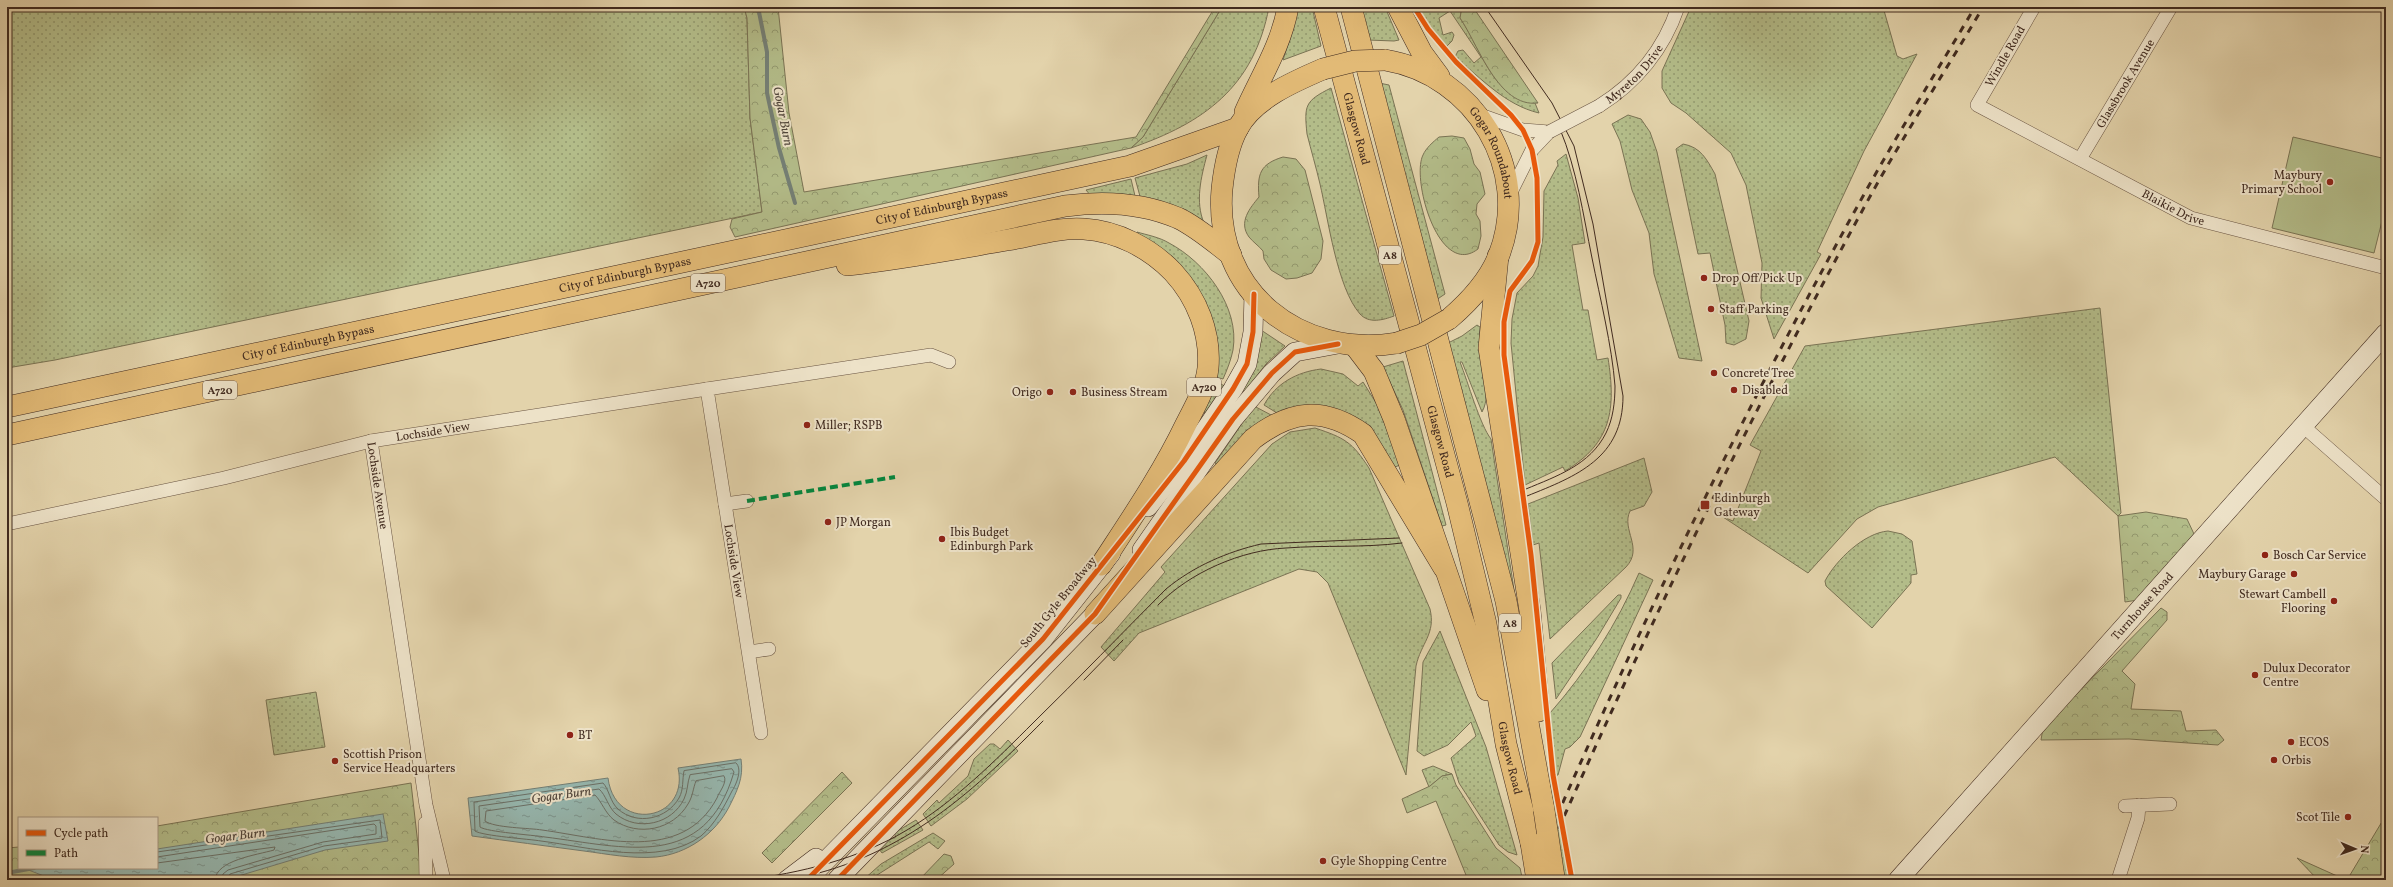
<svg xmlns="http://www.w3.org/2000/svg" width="2393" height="887" font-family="Vollkorn,serif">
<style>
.grass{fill:url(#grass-dots);stroke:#7a7354}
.forest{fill:url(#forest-crowns);stroke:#7a7354}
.pitch{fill:#b3bc89;stroke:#7a7354}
.water{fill:url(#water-ripples);stroke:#747f75}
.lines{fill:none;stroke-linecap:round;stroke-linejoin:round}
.shore{stroke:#6b7067;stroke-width:1}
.stream{stroke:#747f75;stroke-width:4}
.street-casing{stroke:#695442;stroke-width:14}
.secondary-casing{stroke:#402a1f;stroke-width:20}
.primary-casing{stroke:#402a1f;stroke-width:22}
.street{stroke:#ede2c8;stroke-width:13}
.secondary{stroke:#ede2c8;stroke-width:19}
.primary{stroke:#e2ba76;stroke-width:21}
.tram{stroke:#402a1f;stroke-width:1}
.rail{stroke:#402a1f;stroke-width:3;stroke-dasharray:7 7;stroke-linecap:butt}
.street-bridge-casing{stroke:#695442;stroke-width:14;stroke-linecap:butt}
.primary-bridge-casing{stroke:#402a1f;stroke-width:22;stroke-linecap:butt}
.street-bridge{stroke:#ede2c8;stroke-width:13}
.primary-bridge{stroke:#e2ba76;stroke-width:21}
.quiet{stroke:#00873e;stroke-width:4;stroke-dasharray:8 4;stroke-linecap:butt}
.cycleway-casing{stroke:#ede2c8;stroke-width:8}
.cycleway{stroke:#e8590c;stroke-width:5}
.poi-dot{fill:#8f2418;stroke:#ede2c8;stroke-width:1.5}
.labels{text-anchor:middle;stroke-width:4;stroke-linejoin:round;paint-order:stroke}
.shield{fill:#ede2c8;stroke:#746152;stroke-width:1}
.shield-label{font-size:11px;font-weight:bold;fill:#402a1f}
.street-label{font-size:12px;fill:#402a1f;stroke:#ede2c8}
.poi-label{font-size:12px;fill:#402a1f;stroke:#ede2c8;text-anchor:start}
.water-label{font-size:13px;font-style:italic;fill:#51463c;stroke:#ede2c8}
</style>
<defs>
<pattern id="grass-dots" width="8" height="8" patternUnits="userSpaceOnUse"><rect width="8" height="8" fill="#b3bc89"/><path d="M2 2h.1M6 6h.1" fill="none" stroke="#93996f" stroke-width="1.8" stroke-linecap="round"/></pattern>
<pattern id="forest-crowns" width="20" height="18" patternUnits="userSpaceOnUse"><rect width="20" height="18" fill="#b3bc89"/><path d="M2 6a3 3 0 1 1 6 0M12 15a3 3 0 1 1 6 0" fill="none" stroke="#93996f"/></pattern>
<pattern id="water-ripples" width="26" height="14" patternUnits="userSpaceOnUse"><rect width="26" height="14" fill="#96b7af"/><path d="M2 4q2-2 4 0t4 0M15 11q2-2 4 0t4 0" fill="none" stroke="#7c958e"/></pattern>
</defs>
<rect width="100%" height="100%" fill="#e3d3ab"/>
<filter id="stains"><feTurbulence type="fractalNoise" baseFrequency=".005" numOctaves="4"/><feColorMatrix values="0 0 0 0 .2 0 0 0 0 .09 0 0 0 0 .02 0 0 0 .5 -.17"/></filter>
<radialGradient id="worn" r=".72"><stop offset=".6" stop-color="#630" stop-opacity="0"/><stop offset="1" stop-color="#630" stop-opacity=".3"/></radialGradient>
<path class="grass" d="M 7,7 L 744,7 L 747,18 L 750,118 L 762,212 L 55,360 L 7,368 Z
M 1222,7 L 1269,7 C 1254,87 1204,123 1131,148 L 1143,137 Z
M 1296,7 L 1312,7 L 1321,46 L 1283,60 L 1292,32 Z
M 1360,7 L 1385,7 L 1399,40 L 1394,41 L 1368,40 Z
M 1418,7 L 1462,7 L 1460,18 C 1483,51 1490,95 1535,103 L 1539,113 C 1505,105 1481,78 1455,57 L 1458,51 L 1463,50 L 1474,63 L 1481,57 L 1450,11 L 1439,18 L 1443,35 L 1452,32 L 1454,35 L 1452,41 L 1447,46 L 1426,23 Z
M 1691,7 L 1883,7 L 1897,56 L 1903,59 L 1917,54 L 1864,151 L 1817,252 L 1821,254 L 1774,339 L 1761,298 L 1762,263 L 1746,185 L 1731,153 L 1686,113 L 1671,103 L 1662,88 L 1662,71 Z
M 1379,83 L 1389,85 L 1445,294 L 1436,300 Z
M 1331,88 L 1394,316 C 1383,320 1369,324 1360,314 C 1337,288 1328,218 1320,184 C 1316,167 1311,150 1307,134 C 1304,105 1305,101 1331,88 Z
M 1628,115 L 1641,119 L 1650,132 L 1657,152 L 1702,361 L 1679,358 L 1654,274 L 1649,233 L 1632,190 L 1620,141 L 1612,124 Z
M 1683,144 C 1701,147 1707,160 1715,174 L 1749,321 L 1746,339 L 1734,345 L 1726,343 L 1725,325 L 1710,253 L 1698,254 L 1676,149 Z
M 1566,154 L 1578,198 L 1585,243 L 1572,245 L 1583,310 L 1588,310 L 1597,360 L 1608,358 C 1616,409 1612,443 1565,471 L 1563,467 L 1525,485 L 1511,343 L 1512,319 L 1517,293 L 1533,276 L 1538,266 L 1543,237 L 1544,191 L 1558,165 L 1557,161 Z
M 1207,155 C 1201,177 1195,202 1204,223 L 1141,200 L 1135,178 L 1187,164 Z
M 1131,179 L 1136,200 L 1091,196 L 1086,190 Z
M 1137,232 C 1147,235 1159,237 1169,243 C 1205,262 1240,307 1233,350 C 1231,360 1227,370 1223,379 L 1212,376 L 1210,333 L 1136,241 Z
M 2100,308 L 2121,513 L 2118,516 L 2055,457 L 1878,507 L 1857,519 L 1808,573 L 1723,517 L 1733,521 L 1761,451 L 1750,445 L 1805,346 Z
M 1477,325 L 1480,327 C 1478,353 1494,391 1482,412 L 1462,362 L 1460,362 C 1468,382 1480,425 1491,439 L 1516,603 L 1446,344 L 1462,336 Z
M 1261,330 L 1285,346 L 1266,364 L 1244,392 L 1241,390 Z
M 1403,361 L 1446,525 L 1442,526 L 1403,410 L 1388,378 L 1382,369 L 1383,367 Z
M 1321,369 L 1343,374 L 1358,386 L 1363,382 L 1378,406 L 1400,465 L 1395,467 L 1369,432 L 1277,413 L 1264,405 C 1276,383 1297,372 1321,369 Z
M 1210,384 L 1221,384 L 1226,387 L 1208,415 L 1201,410 Z
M 1254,406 L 1273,416 L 1220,467 L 1215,463 Z
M 1315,428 C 1345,438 1352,442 1369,468 L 1430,609 C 1436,634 1421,643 1416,666 L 1406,775 L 1328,583 L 1317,572 L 1299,569 L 1139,633 L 1114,661 L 1101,647 L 1165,572 L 1161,567 L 1272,444 L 1290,432 Z
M 1644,458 L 1652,492 L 1644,506 L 1630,511 C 1621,530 1644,548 1626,567 L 1550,639 L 1539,543 L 1533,545 L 1528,504 Z
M 1888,531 L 1902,534 L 1912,541 L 1917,574 L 1911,575 L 1911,583 L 1872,628 L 1826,586 L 1825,581 C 1836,560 1864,533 1888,531 Z
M 1639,573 L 1653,580 L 1580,737 L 1570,747 L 1565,749 L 1558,775 L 1555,776 L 1550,713 C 1587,671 1617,624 1639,573 Z
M 1618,595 L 1621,595 L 1621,598 L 1597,638 L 1556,699 L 1552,663 Z
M 1440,631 L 1486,747 L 1517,855 L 1508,852 L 1499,845 L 1459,783 L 1451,758 L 1476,736 L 1471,722 L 1448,745 L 1424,756 L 1417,751 L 1423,662 Z
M 316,692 L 325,747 L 274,755 L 266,700 Z
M 1008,740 L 1018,751 L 967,799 L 931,826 L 923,814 L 937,800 L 939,803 L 968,776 L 974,759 L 990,744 L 994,744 L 1000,749 Z
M 1433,766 L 1452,774 L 1442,776 L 1429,787 L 1422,770 Z
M 1550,776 L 1552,779 L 1570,880 L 1562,880 L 1548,779 Z
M 916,820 L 923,830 L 882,853 L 879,849 L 886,841 L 896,837 L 894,833 Z
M 933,833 L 945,841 L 938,849 L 929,842 L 874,877 L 863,880 L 881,864 Z"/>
<path class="forest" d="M 744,7 L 778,7 L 789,113 L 804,192 L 1136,137 L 1215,7 L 1222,7 L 1143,137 L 1131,148 L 735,237 L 730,227 L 732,219 L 762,212 L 750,118 L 747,18 Z
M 1462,7 L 1473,7 L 1538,103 C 1498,108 1478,44 1460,18 Z
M 1452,136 L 1464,138 L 1470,149 L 1474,164 L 1480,172 L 1485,194 L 1477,204 L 1476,214 L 1480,221 L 1481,236 L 1478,249 C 1439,279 1411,179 1423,155 C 1426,148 1433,142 1439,137 Z
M 1283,157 L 1296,159 L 1305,170 L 1323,241 L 1321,259 L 1312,273 L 1297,278 L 1286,279 L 1271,270 L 1264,259 L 1263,251 C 1259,246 1253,242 1249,237 C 1238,222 1250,208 1259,197 C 1257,174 1260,164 1283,157 Z
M 2146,512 L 2187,519 L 2194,534 L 2138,600 L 2125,602 L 2118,516 Z
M 2161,608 L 2167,612 L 2167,620 L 2122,671 L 2135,684 L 2131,709 L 2181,711 L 2186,731 L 2216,730 L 2224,740 L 2218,745 L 2129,739 L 2041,740 L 2043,728 Z
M 842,772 L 852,783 L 772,863 L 762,853 Z
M 1452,774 L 1456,785 L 1496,848 L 1520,868 L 1522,877 L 1519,880 L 1468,880 L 1436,801 L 1407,813 L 1402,799 L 1430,786 L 1442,776 Z
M 411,783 L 422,880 L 7,880 L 7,848 L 19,847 L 19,868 L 157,868 L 157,826 Z
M 2386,815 L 2386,880 L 2347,880 Z
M 944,854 L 951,856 L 954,864 L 936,880 L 919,880 Z
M 2297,858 L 2346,880 L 2318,880 Z"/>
<path class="pitch" d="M 2293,137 L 2386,159 L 2386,205 L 2374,253 L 2272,228 Z"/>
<path class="water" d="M 741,759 C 744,778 737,791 729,807 C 715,834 687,854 656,857 C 632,859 607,854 584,851 C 546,846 509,841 472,836 L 468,798 L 608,778 C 615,834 690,821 678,768 Z
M 383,814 L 388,841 L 325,850 L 225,880 L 54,880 L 26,869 L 157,868 L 157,849 Z"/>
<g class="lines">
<path class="shore" d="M 736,763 C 743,769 736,785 732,791 C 724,807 715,824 701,836 C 660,867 588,847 541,841 C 529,839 483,836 475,831 L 474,802 L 603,783 C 609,789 610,802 618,809 C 637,826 667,819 679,798 C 684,789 682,780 684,771 Z
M 732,769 L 734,772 C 705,872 625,847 545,837 C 533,835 487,832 480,827 L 479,806 L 599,789 C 606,795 608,807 616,814 C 638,832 672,824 684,799 C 688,791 687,783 690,775 Z
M 724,776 C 728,782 719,792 717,798 C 682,864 601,838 542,830 C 530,828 494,828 485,821 L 486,811 L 595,795 C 602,802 605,813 614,820 C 638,837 673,830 688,804 C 693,796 693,788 696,781 Z
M 157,852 L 380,820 L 382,838 L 324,846 L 230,874 L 227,880
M 157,857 L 374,824 L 376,826 L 376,834 L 323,842 L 228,870 L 223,874 L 222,880
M 157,863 L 275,847 L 274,850 C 257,855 216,860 215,880"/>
<path class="stream" d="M 758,7 L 767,52 L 767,93 L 779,148 L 795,203
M 7,873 L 34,868"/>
<defs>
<g id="street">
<path id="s1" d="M 2034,7 L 1977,105 L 2191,218 L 2386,268"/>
<path id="s2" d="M 1599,106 C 1636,83 1664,49 1678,7"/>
<path d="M 1478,114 L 1523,130 L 1549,132"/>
<path id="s3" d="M 2080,159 L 2171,7"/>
<path d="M 1509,196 L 1532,150 L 1549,132"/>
<path d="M 2303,426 L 2386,499"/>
<path id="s4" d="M 371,441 L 426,805 L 444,880"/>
<path d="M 725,504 L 747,501"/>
<path id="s5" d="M 7,524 L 224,478 L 371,441 L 707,389"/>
<path d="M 749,652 L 769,649"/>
<path d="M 761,733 L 707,389 L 931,355 L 949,362"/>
<path d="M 2125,806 L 2170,804"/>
<path d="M 425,823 L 426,880"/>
<path d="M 2118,880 L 2138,818 L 2139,805"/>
</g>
<g id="secondary">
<path d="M 1148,507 L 1184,461 L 1233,389 L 1247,364 L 1253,332 L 1254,294"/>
<path d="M 1142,550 L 1233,419 L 1272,373 L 1295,352 L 1338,344"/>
<path d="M 787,880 L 816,858"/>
<path d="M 807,880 L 1043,639 L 1111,553"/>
<path d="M 837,880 L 1095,614 L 1104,603"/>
<path id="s6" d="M 1898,880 L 2386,333"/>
</g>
<g id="primary">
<path id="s7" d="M 1324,7 L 1457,503 L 1486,624 L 1506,744 L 1531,843"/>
<path d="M 1351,7 L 1506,601 L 1544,810"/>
<path d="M 1398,7 L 1422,53 L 1439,76"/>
<path id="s8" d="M 1385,60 C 1475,75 1532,169 1499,255 C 1489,281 1470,301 1449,319"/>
<path d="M 1323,69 C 1295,81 1253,99 1238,128 C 1228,146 1224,170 1222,189 C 1213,292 1300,359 1397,343"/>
<path d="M 1245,112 C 1261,76 1281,46 1288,7"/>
<path d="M 1498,256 L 1489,348 L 1530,611 L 1539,711"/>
<path d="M 847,265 C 901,259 954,249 1007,240 C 1032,236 1058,227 1084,229 C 1117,231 1150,248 1173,272 C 1197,298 1211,333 1208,368 C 1206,388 1195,406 1186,424 C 1162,474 1131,519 1101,565"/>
<path d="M 1355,346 L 1374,371 L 1394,419 L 1487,690"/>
<path id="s9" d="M 7,407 L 1130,166 L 1238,128"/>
<path d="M 7,435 L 1065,206 C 1102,201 1143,203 1178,218 C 1197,227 1214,242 1231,255"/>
<path d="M 1095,614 L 1253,439 C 1291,410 1323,406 1363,434 L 1444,568"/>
</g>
</defs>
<use href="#street" class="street-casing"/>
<use href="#secondary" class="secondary-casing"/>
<use href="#primary" class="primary-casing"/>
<use href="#street" class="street"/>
<use href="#secondary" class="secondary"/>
<use href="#primary" class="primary"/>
<path class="tram" d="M 1485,7 L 1552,103 L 1574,146 L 1593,224 L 1623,396 C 1623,458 1577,476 1527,496
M 1526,489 C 1557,476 1590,465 1606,433 C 1613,419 1615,402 1615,386 C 1612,346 1600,298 1592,258 C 1583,214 1577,170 1560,129
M 1158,605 C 1190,572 1242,550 1286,548 C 1325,545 1363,548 1402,543
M 1084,680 L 1123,640
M 745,880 C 800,873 859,859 907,830 C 954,802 995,761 1034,722 C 1079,678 1122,633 1166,589 C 1194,566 1227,552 1261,544 L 1399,538
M 788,880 C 898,860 967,798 1043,721"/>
<path class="rail" d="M 1529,880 C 1629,648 1739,419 1862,198 C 1898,133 1937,71 1975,7
M 1536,880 C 1637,649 1746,423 1867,202 C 1903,136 1945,72 1983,7"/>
<defs>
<path id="street-bridge" d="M 1549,132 L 1599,106"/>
<path id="primary-bridge" d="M 1323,69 L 1355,61 L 1385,60
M 1397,343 L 1421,335 L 1449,319
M 1544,810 L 1554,877
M 1531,843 L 1537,880"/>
</defs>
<use href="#street-bridge" class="street-bridge-casing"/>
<use href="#primary-bridge" class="primary-bridge-casing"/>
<use href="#street-bridge" class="street-bridge"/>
<use href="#primary-bridge" class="primary-bridge"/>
<path class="quiet" d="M 747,501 L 895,477"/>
<defs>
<path id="cycleway" d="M 1414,7 L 1428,29 L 1456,62 L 1511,115 L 1523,130 L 1532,150 L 1537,178 L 1538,242 L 1532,261 L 1510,291 L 1504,322 L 1504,355 L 1531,555 L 1553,775 L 1572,880
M 807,880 L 1043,639 L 1184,461 L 1233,389 L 1247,364 L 1253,332 L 1254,294
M 837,880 L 1095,614 L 1233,419 L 1272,373 L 1295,352 L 1338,344"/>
</defs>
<use href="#cycleway" class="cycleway-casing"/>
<use href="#cycleway" class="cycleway"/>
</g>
<g class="poi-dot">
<circle cx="2330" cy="182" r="4"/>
<circle cx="1704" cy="278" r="4"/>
<circle cx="1711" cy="309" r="4"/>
<circle cx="1714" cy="373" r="4"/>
<circle cx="1734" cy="390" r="4"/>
<circle cx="1050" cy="392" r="4"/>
<circle cx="1073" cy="392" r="4"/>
<circle cx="807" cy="425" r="4"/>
<rect x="1700" y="500" width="10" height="10" rx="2"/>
<circle cx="828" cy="522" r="4"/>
<circle cx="942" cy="539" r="4"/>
<circle cx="2265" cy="555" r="4"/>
<circle cx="2294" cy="574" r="4"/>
<circle cx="2334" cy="601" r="4"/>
<circle cx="2255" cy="675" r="4"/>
<circle cx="570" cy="735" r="4"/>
<circle cx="2291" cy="742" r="4"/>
<circle cx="2274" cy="760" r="4"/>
<circle cx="335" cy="761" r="4"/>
<circle cx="2348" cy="817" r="4"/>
<circle cx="1323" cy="861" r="4"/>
</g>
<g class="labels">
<g class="shield">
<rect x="1379" y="246" width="22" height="18" rx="3"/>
<rect x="691" y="274" width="34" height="18" rx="3"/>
<rect x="1187" y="378" width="34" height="18" rx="3"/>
<rect x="203" y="381" width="34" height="18" rx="3"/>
<rect x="1499" y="614" width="22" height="18" rx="3"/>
</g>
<g class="shield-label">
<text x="1390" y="259">A8</text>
<text x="708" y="287">A720</text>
<text x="1204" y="391">A720</text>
<text x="220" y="394">A720</text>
<text x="1510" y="627">A8</text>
</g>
<g class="street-label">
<text transform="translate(2005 56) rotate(-60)" y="4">Windle Road</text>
<text dy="4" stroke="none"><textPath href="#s2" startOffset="48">Myreton Drive</textPath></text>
<text dy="4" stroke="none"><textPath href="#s3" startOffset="88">Glassbrook Avenue</textPath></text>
<text dy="4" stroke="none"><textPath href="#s7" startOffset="126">Glasgow Road</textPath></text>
<text dy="4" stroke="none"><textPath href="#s8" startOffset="151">Gogar Roundabout</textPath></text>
<text dy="4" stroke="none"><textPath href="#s9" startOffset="956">City of Edinburgh Bypass</textPath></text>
<text dy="4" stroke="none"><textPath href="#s1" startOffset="335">Blaikie Drive</textPath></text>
<text dy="4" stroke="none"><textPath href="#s9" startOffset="632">City of Edinburgh Bypass</textPath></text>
<text dy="4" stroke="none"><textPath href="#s9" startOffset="308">City of Edinburgh Bypass</textPath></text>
<text dy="4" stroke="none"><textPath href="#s5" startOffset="436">Lochside View</textPath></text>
<text dy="4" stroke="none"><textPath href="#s7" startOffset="450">Glasgow Road</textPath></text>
<text dy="4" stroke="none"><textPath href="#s4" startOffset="45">Lochside Avenue</textPath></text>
<text transform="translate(734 561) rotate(81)" y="4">Lochside View</text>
<text transform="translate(1058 602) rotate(-51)" y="4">South Gyle Broadway</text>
<text dy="4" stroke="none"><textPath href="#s6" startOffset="367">Turnhouse Road</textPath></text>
<text dy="4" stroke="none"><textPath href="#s7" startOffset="774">Glasgow Road</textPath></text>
</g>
<g class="poi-label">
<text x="2322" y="179" text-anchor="end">Maybury<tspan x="2322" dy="14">Primary School</tspan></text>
<text x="1712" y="282">Drop Off/Pick Up</text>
<text x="1719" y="313">Staff Parking</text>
<text x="1722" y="377">Concrete Tree</text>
<text x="1742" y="394">Disabled</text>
<text x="1042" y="396" text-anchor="end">Origo</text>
<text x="1081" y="396">Business Stream</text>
<text x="815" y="429">Miller; RSPB</text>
<text x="1714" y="502">Edinburgh<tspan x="1714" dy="14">Gateway</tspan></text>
<text x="836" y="526">JP Morgan</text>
<text x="950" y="536">Ibis Budget<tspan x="950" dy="14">Edinburgh Park</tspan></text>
<text x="2273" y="559">Bosch Car Service</text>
<text x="2286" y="578" text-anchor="end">Maybury Garage</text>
<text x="2326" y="598" text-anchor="end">Stewart Cambell<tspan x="2326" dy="14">Flooring</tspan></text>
<text x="2263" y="672">Dulux Decorator<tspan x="2263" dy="14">Centre</tspan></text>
<text x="578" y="739">BT</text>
<text x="2299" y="746">ECOS</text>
<text x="343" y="758">Scottish Prison<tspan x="343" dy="14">Service Headquarters</tspan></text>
<text x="2282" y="764">Orbis</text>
<text x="2340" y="821" text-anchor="end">Scot Tile</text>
<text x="1331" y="865">Gyle Shopping Centre</text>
</g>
<g class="water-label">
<text transform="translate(784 116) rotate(79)" y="5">Gogar Burn</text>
<text transform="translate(561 794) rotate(-8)" y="5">Gogar Burn</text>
<text transform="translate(235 835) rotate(-7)" y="5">Gogar Burn</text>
</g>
</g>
<rect width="2393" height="887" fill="none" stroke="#e3d3ab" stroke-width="24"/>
<rect x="8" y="8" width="2377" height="871" fill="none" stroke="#402a1f" stroke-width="2"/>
<rect x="12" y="12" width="2369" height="863" fill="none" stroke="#402a1f"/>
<rect x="18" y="817" width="140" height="52" fill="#ede2c8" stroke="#a89884"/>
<rect x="26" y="830" width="20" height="6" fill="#e8590c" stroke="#a89884"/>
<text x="54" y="837" font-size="12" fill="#402a1f">Cycle path</text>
<rect x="26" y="850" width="20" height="6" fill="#00873e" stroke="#a89884"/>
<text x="54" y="857" font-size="12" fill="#402a1f">Path</text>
<g transform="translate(2355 849) rotate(92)" stroke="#ede2c8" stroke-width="3" paint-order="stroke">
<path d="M0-3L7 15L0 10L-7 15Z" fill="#402a1f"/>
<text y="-6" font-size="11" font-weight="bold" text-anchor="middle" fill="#402a1f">N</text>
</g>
<rect width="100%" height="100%" filter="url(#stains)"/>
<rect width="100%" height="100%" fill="url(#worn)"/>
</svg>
